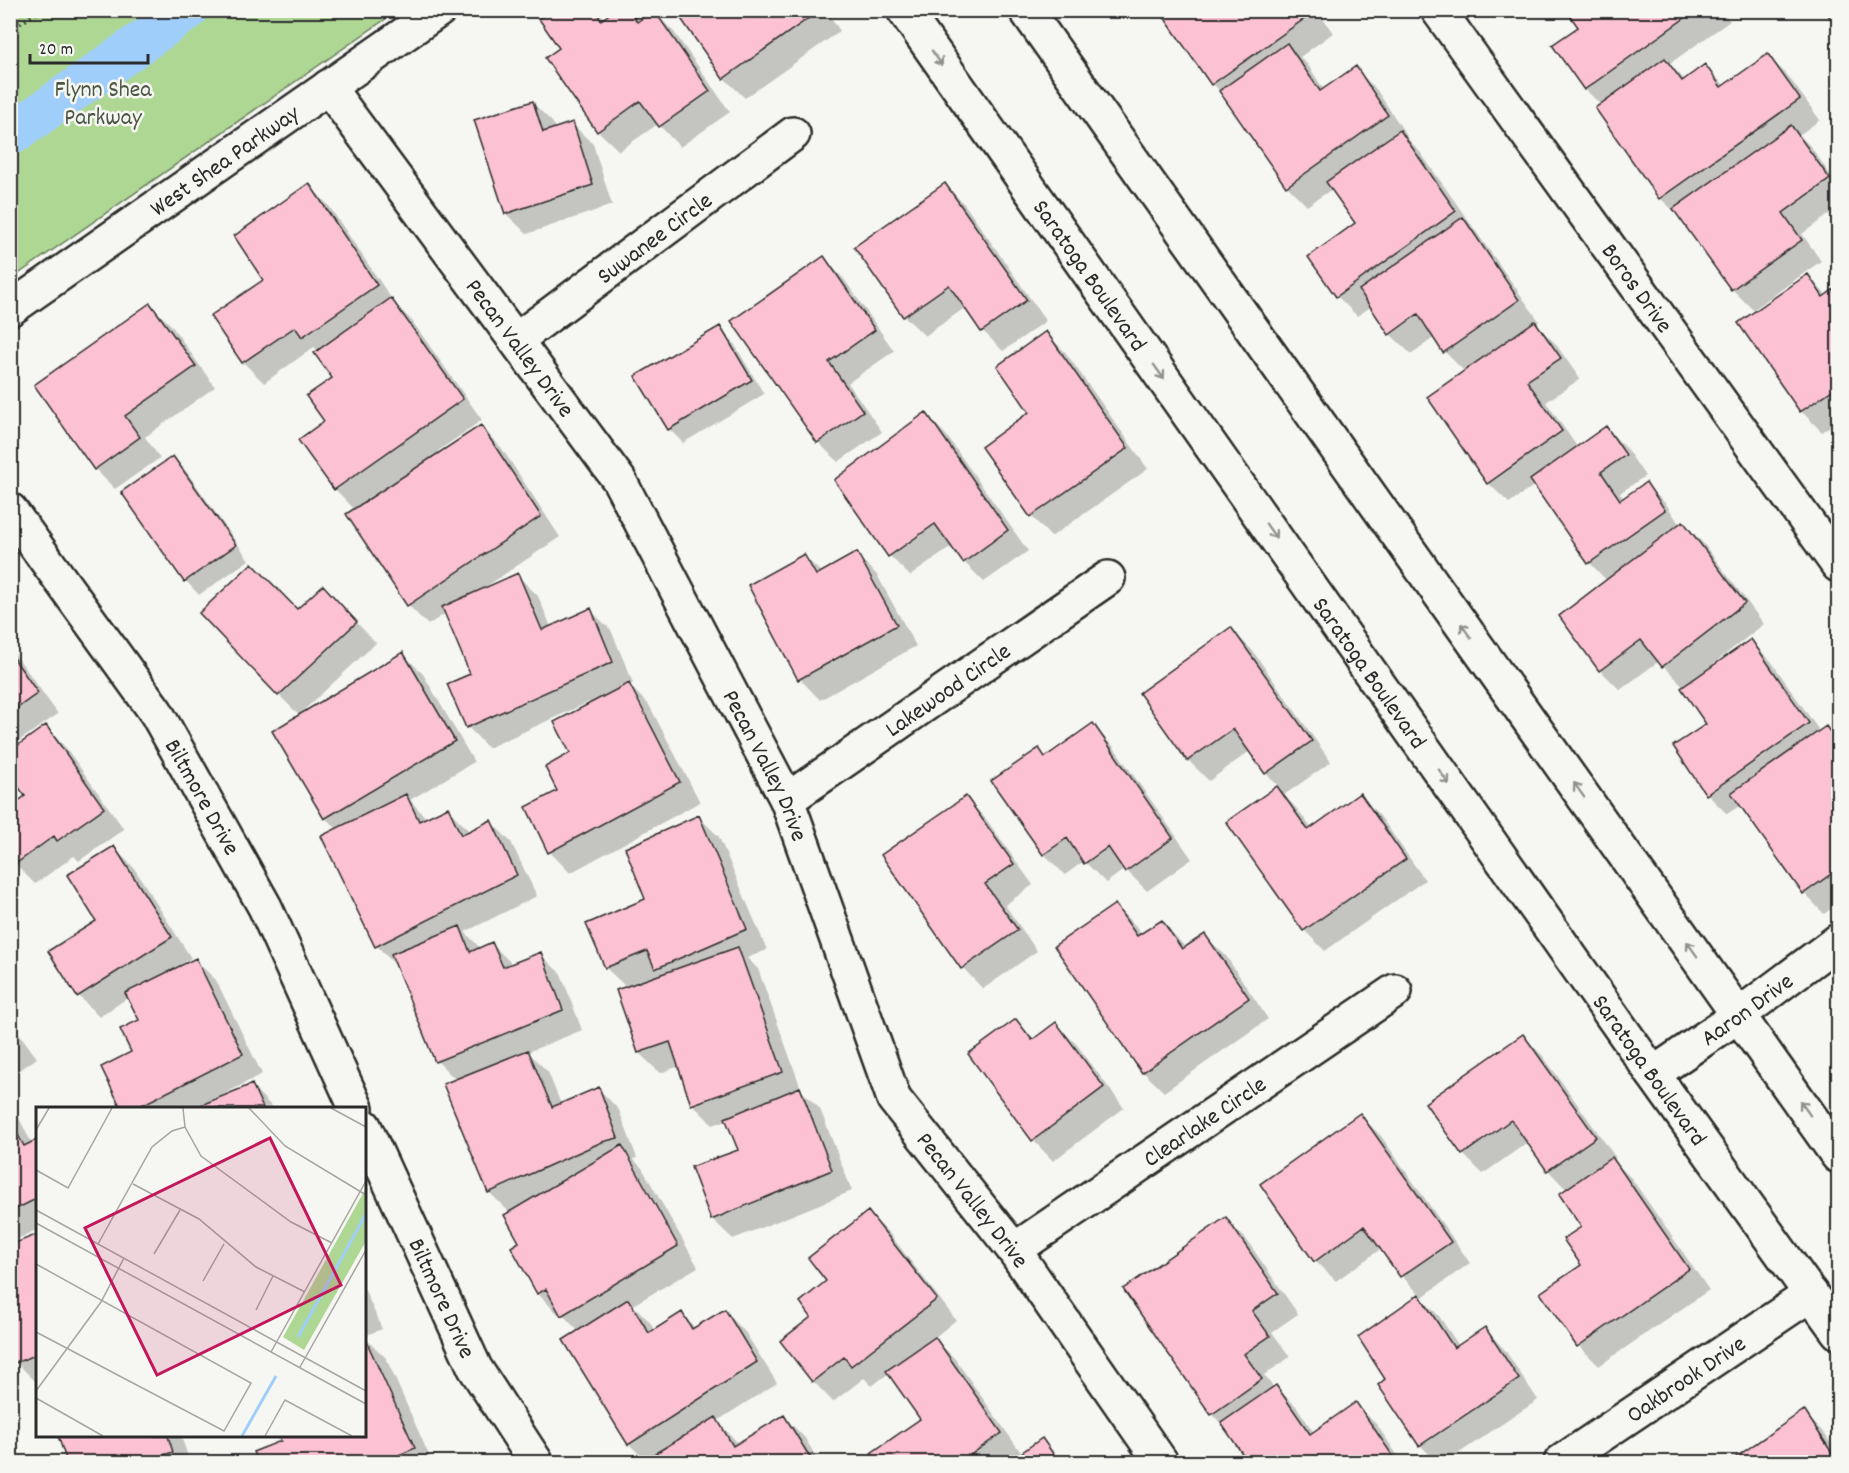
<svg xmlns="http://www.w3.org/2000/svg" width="1849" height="1473" font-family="Dekko,sans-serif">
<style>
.green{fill:#aed794;stroke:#6c8160;stroke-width:1.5}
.shadow{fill:#0003}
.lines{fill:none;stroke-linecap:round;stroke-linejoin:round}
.canal{stroke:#a0cefb;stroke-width:42}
.building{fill:#fcc2d4;stroke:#2b2b2b;stroke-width:1.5}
.street-casing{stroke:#2b2b2b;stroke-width:38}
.secondary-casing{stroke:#2b2b2b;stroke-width:38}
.path{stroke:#2b2b2b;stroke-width:4;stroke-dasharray:1.5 4.5;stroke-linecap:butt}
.street{stroke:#f6f6f2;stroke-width:33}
.secondary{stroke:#f6f6f2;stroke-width:33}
.oneway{stroke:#90908e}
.labels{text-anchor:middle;stroke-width:5;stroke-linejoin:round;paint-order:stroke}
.park-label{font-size:24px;fill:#4c5645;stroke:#f6f6f2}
.street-label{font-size:24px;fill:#2b2b2b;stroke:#f6f6f2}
.inset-river{fill:none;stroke:#a0cefb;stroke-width:3}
.inset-road{fill:none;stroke:#a5a5a2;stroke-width:1.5}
.view{fill:#c2185b;fill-opacity:0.15;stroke:#c2185b;stroke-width:3}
.inset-edge{fill:none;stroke:#2b2b2b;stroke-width:3}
</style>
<rect width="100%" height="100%" fill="#f6f6f2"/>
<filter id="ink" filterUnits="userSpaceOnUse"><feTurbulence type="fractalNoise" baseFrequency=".0167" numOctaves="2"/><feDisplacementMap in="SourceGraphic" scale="12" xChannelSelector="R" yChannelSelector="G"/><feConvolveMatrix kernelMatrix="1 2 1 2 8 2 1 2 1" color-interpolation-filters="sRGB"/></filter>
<g filter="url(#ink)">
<path class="green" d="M 11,10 L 397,10 L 397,11 L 11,279 Z"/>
<path class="shadow" d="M 554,10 L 598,10 L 605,19 L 629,10 L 640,22 L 654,12 L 674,32 L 730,112 L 680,147 L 658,124 L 619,151 L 598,131 L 561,48 Z
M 677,10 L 826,10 L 840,31 L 745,98 L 724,78 Z
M 1161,10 L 1317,10 L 1333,33 L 1300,57 L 1308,65 L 1324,90 L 1355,68 L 1376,89 L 1407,136 L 1406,137 L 1420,152 L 1539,321 L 1535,324 L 1555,343 L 1580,379 L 1546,402 L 1578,448 L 1606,428 L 1626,448 L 1645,476 L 1620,493 L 1624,499 L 1645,484 L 1666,504 L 1680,525 L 1683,523 L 1703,543 L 1764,624 L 1713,664 L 1715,666 L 1751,641 L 1771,661 L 1820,732 L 1826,728 L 1838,741 L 1838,904 L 1824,914 L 1804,893 L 1741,805 L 1727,814 L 1707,794 L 1708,724 L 1684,687 L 1659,661 L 1620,690 L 1600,670 L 1607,581 L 1590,563 L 1535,485 L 1509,503 L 1488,483 L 1465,372 L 1445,352 L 1435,337 L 1411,354 L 1390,334 L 1372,306 L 1357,316 L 1337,296 L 1357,224 L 1332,189 L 1307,206 L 1287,186 L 1224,95 L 1213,84 Z
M 1568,10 L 1722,10 L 1730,21 L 1669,64 L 1685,80 L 1705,66 L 1725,86 L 1768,56 L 1788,76 L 1820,120 L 1799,135 L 1811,147 L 1838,186 L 1838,208 L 1802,234 L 1821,261 L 1753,310 L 1732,289 L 1681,218 L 1660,198 L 1601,105 L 1585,89 L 1580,28 Z
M 532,102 L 553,123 L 555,129 L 572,124 L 593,144 L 612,205 L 527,234 L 506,214 Z
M 309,185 L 329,206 L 395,304 L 412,321 L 482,420 L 438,451 L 440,453 L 480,427 L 501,447 L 560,537 L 484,588 L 485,589 L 517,575 L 538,596 L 551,627 L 590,610 L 611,630 L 633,683 L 629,685 L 649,705 L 700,802 L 570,873 L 550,852 L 559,791 L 590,705 L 589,702 L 488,748 L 468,727 L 472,675 L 446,613 L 428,625 L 408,605 L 355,510 L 335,489 L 326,422 L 334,378 L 319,351 L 314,347 L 264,383 L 243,362 L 212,316 L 265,280 Z
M 945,185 L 965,205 L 1046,321 L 1003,351 L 983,331 L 966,307 L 925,336 L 904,316 Z
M 824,258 L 844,279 L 894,351 L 848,383 L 882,432 L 838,462 L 818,442 Z
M 1808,276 L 1827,296 L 1838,288 L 1838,420 L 1822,432 L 1801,411 L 1740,323 Z
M 150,305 L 171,325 L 215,387 L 145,437 L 160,458 L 115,489 L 95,469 Z
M 719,328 L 733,342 L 764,394 L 683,443 L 669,429 Z
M 1046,333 L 1066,353 L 1148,469 L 1051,537 L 1031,516 L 983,448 L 1032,413 Z
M 926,414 L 946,435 L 1028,551 L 984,582 L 964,562 L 953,546 L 910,576 L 890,556 L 836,480 Z
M 173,458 L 186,471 L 249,560 L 199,595 L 186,581 L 123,493 Z
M 856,554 L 877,575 L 916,646 L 820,700 L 800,679 L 750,586 L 804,556 L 822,573 Z
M 343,608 L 376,643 L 302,712 L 403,654 L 423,674 L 474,762 L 410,800 L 427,819 L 448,809 L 470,832 L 491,822 L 511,842 L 537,896 L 465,932 L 481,949 L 492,944 L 513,965 L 540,954 L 561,974 L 582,1030 L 528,1052 L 548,1072 L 561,1104 L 599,1089 L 619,1110 L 637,1158 L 633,1159 L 642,1168 L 698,1267 L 633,1305 L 649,1321 L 655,1331 L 682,1314 L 696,1329 L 725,1311 L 745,1332 L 777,1383 L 717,1421 L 739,1444 L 784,1417 L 805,1438 L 819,1462 L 647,1462 L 629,1444 L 579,1332 L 561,1313 L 558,1314 L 538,1294 L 510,1213 L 489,1192 L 456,1080 L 437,1061 L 397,967 L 377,946 L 337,829 L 325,818 L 300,716 L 279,695 L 297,611 Z
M 1231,629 L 1252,650 L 1331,762 L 1284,795 L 1297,809 L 1312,829 L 1360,795 L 1380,816 L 1425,880 L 1325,951 L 1304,930 L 1228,822 L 1279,787 L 1266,773 L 1250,751 L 1209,781 L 1188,760 Z
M 10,647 L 58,714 L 10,747 Z
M 1092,725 L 1113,746 L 1192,859 L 1147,891 L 1125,869 L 1106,883 L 1084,861 L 1065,875 L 1044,854 L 993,782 L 1039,750 L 1047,758 Z
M 46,727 L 66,748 L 124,829 L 79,861 L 74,856 L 35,884 L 15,864 L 27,797 Z
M 965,798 L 986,819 L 1033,885 L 1005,905 L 1037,951 L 983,989 L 963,968 L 883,856 Z
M 699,817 L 719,837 L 767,950 L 747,958 L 758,969 L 802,1091 L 820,1109 L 852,1191 L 733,1239 L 712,1219 L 740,1151 L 727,1120 L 713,1125 L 692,1104 L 680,1066 L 660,1073 L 639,1053 L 618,991 L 627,988 L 606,968 L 588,925 L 647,900 Z
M 114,848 L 134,868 L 191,958 L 180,965 L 181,967 L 195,960 L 216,980 L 262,1074 L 215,1099 L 216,1101 L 252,1086 L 273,1108 L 122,1108 L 103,1068 L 133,1053 L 141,1020 L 129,997 L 99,1017 L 79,996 L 50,951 L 98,921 Z
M 1115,906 L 1136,926 L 1142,935 L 1162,922 L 1186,948 L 1205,936 L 1226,956 L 1268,1019 L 1164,1092 L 1143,1072 Z
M 10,1021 L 37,1058 L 10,1077 Z
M 1016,1021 L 1035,1040 L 1056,1024 L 1077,1045 L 1124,1108 L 1053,1161 L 1033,1140 Z
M 1523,1036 L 1543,1056 L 1616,1158 L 1613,1160 L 1632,1179 L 1709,1290 L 1599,1366 L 1579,1346 L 1583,1265 L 1583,1227 L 1567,1190 L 1548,1170 L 1528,1142 L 1483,1174 L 1463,1154 Z
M 10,1110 L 19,1118 L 32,1144 L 38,1141 L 38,1229 L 10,1243 Z
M 1360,1115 L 1381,1136 L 1470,1263 L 1421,1298 L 1439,1316 L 1459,1346 L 1485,1329 L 1505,1350 L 1538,1400 L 1446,1462 L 1437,1462 L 1420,1445 L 1380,1385 L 1387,1380 L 1360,1337 L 1420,1295 L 1402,1276 L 1382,1248 L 1336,1281 L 1315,1261 Z
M 868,1213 L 889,1233 L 956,1320 L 934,1338 L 955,1359 L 1022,1454 L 1042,1440 L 1064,1462 L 879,1462 L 873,1454 L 922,1419 L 889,1373 L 872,1386 L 864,1378 L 833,1402 L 813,1381 L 813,1317 L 828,1282 Z
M 1225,1219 L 1246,1239 L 1298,1314 L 1272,1332 L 1290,1357 L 1264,1375 L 1274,1388 L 1276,1387 L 1297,1407 L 1314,1433 L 1356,1404 L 1377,1425 L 1402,1462 L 1250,1462 L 1227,1430 L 1212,1414 Z
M 38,1236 L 38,1383 L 37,1383 L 16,1362 Z
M 364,1288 L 382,1329 L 364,1336 Z
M 364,1337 L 386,1358 L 432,1462 L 259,1462 L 255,1453 L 283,1442 L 280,1436 L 364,1436 Z
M 1803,1412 L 1824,1433 L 1838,1454 L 1838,1462 L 1731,1462 Z
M 59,1436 L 181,1436 L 190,1462 L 68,1462 Z"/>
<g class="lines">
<path class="canal" d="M 10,135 L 187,10"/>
</g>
<path class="building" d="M 552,10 L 595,10 L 601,20 L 615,10 L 629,10 L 637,22 L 654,10 L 710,91 L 659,127 L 640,101 L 597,132 L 545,58 L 559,48 L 539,19 Z
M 675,10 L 820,10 L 723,79 Z
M 1159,10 L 1313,10 L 1314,12 L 1211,85 Z
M 1566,10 L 1696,10 L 1584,90 L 1552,45 L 1578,27 Z
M 1825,10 L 1838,10 L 1838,30 Z
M 1287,43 L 1320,91 L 1356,66 L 1388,115 L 1286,187 L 1219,91 Z
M 1768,54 L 1800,99 L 1659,199 L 1595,108 L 1665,58 L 1682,81 L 1705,64 L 1721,87 Z
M 533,101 L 543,132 L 573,122 L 593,185 L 505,214 L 474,120 Z
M 1791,125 L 1830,179 L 1783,213 L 1802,240 L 1731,290 L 1673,209 Z
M 1400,130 L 1456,211 L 1336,297 L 1308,257 L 1355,223 L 1326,182 Z
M 309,183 L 377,285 L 302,337 L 295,327 L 242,363 L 210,316 L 263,280 L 234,236 Z
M 945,183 L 1027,300 L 981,332 L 949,285 L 903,317 L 854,247 Z
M 1463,217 L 1519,300 L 1443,353 L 1418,314 L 1389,335 L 1359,290 Z
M 824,256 L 875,330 L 829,362 L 863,411 L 817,443 L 731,321 Z
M 1808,274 L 1823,297 L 1838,286 L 1838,386 L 1800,412 L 1738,323 Z
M 391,298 L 463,399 L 334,490 L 298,440 L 324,421 L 306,396 L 332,378 L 314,353 Z
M 150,303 L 196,366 L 125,416 L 140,437 L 94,470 L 34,385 Z
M 1535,321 L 1561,358 L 1527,381 L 1562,431 L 1487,484 L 1427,397 Z
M 720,326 L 752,380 L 668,430 L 635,376 Z
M 1046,331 L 1128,448 L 1030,517 L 981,447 L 1029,412 L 997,366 Z
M 926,412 L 1008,530 L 963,563 L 935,524 L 888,557 L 834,480 Z
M 481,425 L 541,516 L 407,606 L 346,514 Z
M 1606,426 L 1626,455 L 1601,472 L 1620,500 L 1646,482 L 1665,510 L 1588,564 L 1530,480 Z
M 173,456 L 236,545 L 184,582 L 121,492 Z
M 1683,521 L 1745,603 L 1662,667 L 1641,640 L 1599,671 L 1559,616 Z
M 857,552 L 897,625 L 798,680 L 748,585 L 804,554 L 816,575 Z
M 252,563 L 297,609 L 323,585 L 357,622 L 278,696 L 199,613 Z
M 518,573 L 542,630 L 591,608 L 613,662 L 466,728 L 447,684 L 470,674 L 442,607 Z
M 1231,627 L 1312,741 L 1265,774 L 1233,729 L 1187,761 L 1139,693 Z
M 1751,639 L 1809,723 L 1706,795 L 1673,746 L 1706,724 L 1681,688 Z
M 403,652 L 455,741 L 324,819 L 272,731 Z
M 10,653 L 38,693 L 10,713 Z
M 629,683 L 680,782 L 548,853 L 526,807 L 557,791 L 545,767 L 570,753 L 554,722 Z
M 1093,723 L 1173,838 L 1125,872 L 1108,847 L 1084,864 L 1067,838 L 1043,855 L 991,781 L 1039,748 L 1045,757 Z
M 46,725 L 104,808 L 57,841 L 54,836 L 14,865 L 10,860 L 10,807 L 25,796 L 10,775 L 10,751 Z
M 1826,726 L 1838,744 L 1838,869 L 1803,894 L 1731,793 Z
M 1277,786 L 1308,830 L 1360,793 L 1406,859 L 1303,931 L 1226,822 Z
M 406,794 L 419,821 L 448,807 L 461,835 L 491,820 L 517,875 L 375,947 L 321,836 Z
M 966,796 L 1014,864 L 985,884 L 1018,930 L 961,969 L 881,855 Z
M 699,815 L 747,929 L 655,969 L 647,951 L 605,968 L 586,924 L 645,899 L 625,848 Z
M 114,846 L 172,937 L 77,997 L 48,951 L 96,921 L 67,875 Z
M 1115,904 L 1137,936 L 1162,920 L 1182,949 L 1205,934 L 1249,998 L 1142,1073 L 1054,946 Z
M 460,926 L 470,952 L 492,942 L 503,967 L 541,952 L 563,1010 L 435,1062 L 391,954 Z
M 738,947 L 783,1072 L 691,1105 L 670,1042 L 638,1053 L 616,990 Z
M 196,958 L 243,1054 L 136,1108 L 121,1108 L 101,1067 L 131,1052 L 120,1029 L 139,1020 L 125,993 Z
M 1016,1019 L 1032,1040 L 1056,1022 L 1104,1087 L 1032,1141 L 968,1054 Z
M 1523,1034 L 1596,1137 L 1547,1171 L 1511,1120 L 1462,1155 L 1425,1103 Z
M 528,1050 L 552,1107 L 599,1087 L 618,1138 L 602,1142 L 488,1193 L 443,1084 Z
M 252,1084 L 263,1108 L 194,1108 Z
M 800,1087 L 832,1170 L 711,1220 L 691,1167 L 738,1150 L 725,1118 Z
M 1360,1113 L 1451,1242 L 1400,1277 L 1364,1226 L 1314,1262 L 1260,1184 Z
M 10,1120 L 24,1146 L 38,1139 L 38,1198 L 10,1212 Z
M 622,1145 L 678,1246 L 561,1316 L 546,1289 L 537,1294 L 511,1247 L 519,1242 L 504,1215 Z
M 1612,1157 L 1689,1269 L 1577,1347 L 1540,1293 L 1581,1265 L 1563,1239 L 1581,1227 L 1559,1194 Z
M 868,1211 L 937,1299 L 851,1366 L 844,1357 L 812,1382 L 780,1341 L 811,1317 L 800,1302 L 826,1281 L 808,1258 Z
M 1226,1217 L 1278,1293 L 1252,1311 L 1270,1336 L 1244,1354 L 1262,1379 L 1211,1415 L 1123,1289 Z
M 38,1234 L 38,1354 L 15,1363 L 10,1352 L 10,1245 Z
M 1419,1294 L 1454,1348 L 1485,1327 L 1519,1379 L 1419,1446 L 1378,1385 L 1385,1379 L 1358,1337 Z
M 628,1299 L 649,1333 L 682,1312 L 692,1329 L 725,1309 L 757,1362 L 628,1445 L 563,1340 Z
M 364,1336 L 415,1448 L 383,1462 L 258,1462 L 253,1452 L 281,1441 L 278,1436 L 364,1436 Z
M 935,1337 L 1002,1433 L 960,1462 L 877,1462 L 871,1453 L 920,1419 L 886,1371 Z
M 1276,1385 L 1310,1434 L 1356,1402 L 1397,1462 L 1248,1462 L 1221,1423 Z
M 1804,1410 L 1838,1462 L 1729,1462 Z
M 784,1415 L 813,1462 L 646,1462 L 644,1460 L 716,1417 L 733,1446 Z
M 58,1436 L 168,1436 L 173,1452 L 141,1462 L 67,1462 Z
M 1042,1438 L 1059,1462 L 1008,1462 Z"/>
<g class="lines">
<defs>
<g id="street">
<path id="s1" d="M 1438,10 L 1838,565"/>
<path id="s2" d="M 328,87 L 619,480 L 787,800 L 894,1099 L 1014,1250 L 1161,1462"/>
<path id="s3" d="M 516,340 L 793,134"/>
<path id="s4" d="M 10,510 L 156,712 L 265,907 L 356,1108"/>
<path id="s5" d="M 787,800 L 1108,578"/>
<path id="s6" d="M 364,1126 L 475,1368 L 536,1462"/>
<path id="s7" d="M 1014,1250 L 1395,991"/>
<path id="s8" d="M 1561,1462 L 1811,1294"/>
</g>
<g id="secondary">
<path id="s9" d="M 904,10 L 1653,1074 L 1838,1332"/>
<path d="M 1026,10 L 1838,1156"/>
<path id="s10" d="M 10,309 L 439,10"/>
<path id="s11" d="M 1653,1074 L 1739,1015 L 1838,941"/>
</g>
</defs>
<use href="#street" class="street-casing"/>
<use href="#secondary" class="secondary-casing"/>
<path class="path" d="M 10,30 L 41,10"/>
<use href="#street" class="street"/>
<use href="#secondary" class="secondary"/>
</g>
<defs><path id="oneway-shaft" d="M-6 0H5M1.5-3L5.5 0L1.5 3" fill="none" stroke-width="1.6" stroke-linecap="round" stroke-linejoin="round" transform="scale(1.5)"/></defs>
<g class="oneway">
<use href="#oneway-shaft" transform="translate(937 58) rotate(55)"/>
<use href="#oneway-shaft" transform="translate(1159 372) rotate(55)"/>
<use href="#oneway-shaft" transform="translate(1271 531) rotate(55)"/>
<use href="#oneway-shaft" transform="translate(1466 631) rotate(-125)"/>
<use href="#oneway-shaft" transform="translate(1444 777) rotate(55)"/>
<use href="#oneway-shaft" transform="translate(1579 790) rotate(-125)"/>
<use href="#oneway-shaft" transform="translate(1692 949) rotate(-125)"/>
<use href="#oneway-shaft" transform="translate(1805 1108) rotate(-125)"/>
</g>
</g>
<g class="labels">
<g class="park-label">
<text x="103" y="96">Flynn Shea<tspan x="103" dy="28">Parkway</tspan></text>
</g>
<g class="street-label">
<text dy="8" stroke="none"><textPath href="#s10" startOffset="261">West Shea Parkway</textPath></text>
<text dy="8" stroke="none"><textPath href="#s3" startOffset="172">Suwanee Circle</textPath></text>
<text dy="8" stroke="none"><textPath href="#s9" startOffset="324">Saratoga Boulevard</textPath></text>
<text dy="8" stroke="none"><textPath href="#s1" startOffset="342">Boros Drive</textPath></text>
<text dy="8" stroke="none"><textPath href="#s2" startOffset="324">Pecan Valley Drive</textPath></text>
<text dy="8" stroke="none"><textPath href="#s9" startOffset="810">Saratoga Boulevard</textPath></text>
<text dy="8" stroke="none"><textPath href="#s5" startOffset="195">Lakewood Circle</textPath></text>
<text dy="8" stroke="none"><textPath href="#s2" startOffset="810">Pecan Valley Drive</textPath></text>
<text dy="8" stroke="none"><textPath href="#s4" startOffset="346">Biltmore Drive</textPath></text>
<text dy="8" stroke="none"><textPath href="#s11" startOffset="114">Aaron Drive</textPath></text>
<text dy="8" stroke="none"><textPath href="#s9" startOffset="1296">Saratoga Boulevard</textPath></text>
<text dy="8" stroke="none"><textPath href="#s7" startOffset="230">Clearlake Circle</textPath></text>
<text dy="8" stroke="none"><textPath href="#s2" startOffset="1296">Pecan Valley Drive</textPath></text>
<text dy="8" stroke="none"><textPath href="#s6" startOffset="189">Biltmore Drive</textPath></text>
<text dy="8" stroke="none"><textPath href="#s8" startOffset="150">Oakbrook Drive</textPath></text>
</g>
</g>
<g transform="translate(36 1107)">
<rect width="330" height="330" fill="#f6f6f2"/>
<path d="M 330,81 L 330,134 L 268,243 L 247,230 Z" fill="#aed794"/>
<path class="inset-river" d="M 262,230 L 330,107M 206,329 L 240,269"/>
<path class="inset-road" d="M 147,1 L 149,20 L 165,49 L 255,115 L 296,136M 213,1 L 249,39 L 330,88M 295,1 L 330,20M 0,23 L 13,1M 0,63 L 32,81 L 76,1M 97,77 L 163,112 L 220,160 L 269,185M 0,103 L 330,284M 0,116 L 330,297M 62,137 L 116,40 L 136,24 L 149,20M 118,147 L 144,103M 0,157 L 215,276 L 188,324 L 0,225M 167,174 L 188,137M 220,203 L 237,169M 235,245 L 330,74M 264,260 L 330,143M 0,284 L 65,195 L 88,151M 0,291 L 67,329M 229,329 L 249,293 L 316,329"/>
<path class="view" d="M 234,31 L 305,178 L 121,268 L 49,121 Z"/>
<rect width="330" height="330" class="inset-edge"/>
</g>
<rect width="1849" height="1473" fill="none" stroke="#f6f6f2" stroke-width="36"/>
<rect x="18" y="18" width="1813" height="1437" fill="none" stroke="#2b2b2b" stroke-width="2" filter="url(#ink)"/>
<path d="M30 54v9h118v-9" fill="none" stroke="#2b2b2b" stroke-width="3"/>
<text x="39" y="54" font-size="18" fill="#2b2b2b" stroke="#f6f6f2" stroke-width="4.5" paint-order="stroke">20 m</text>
</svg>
